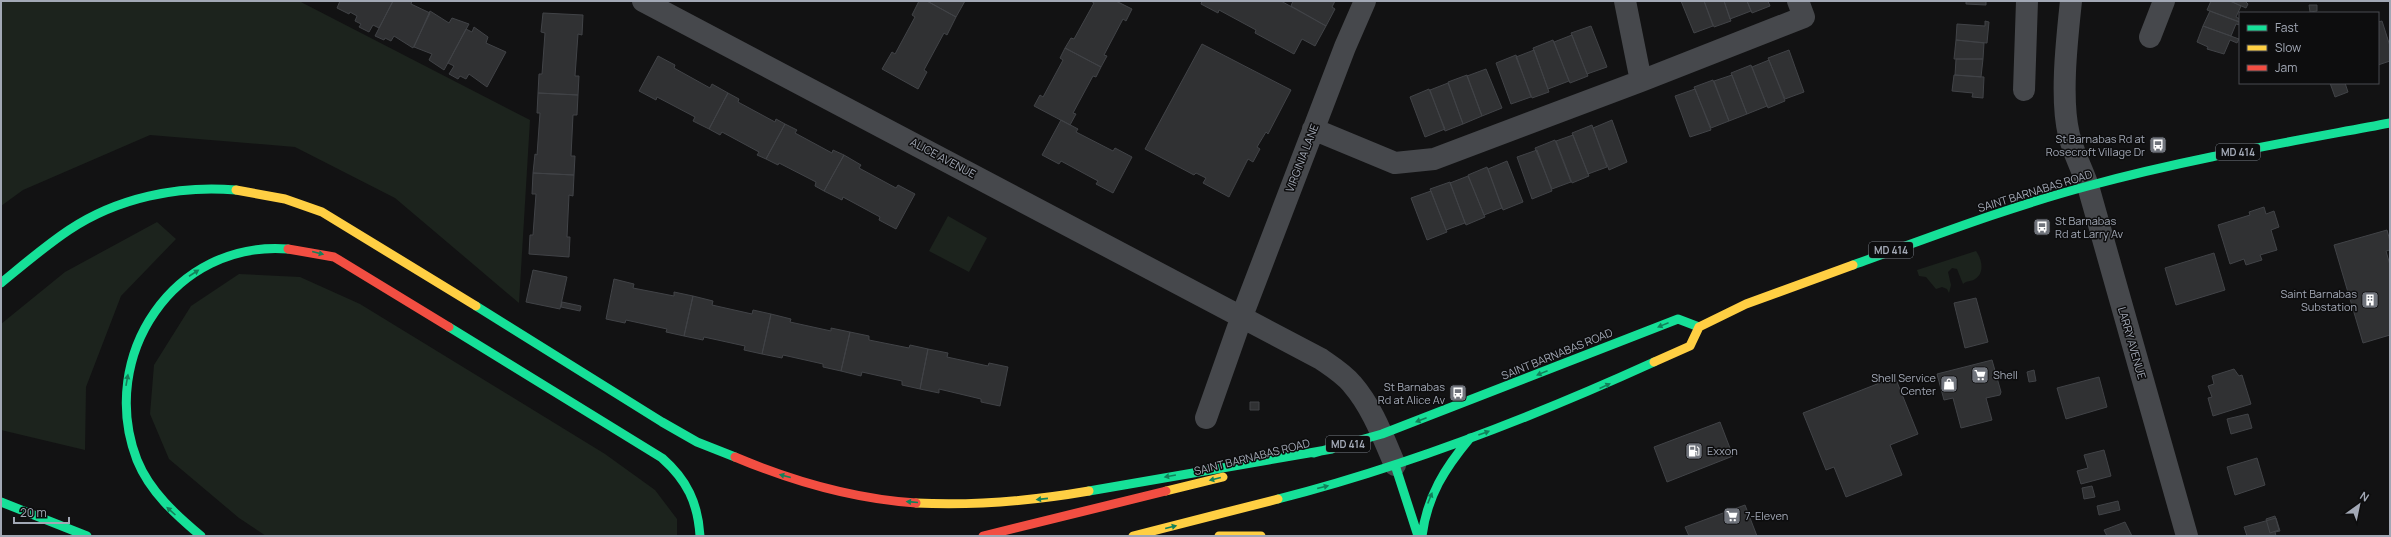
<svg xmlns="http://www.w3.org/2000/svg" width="2391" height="537" font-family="Manrope,sans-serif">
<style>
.green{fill:#1c231d}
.building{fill:#303133;stroke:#414347}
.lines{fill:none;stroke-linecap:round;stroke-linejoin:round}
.street{stroke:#46484c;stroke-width:22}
.fast{stroke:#16e098;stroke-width:9}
.slow{stroke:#ffcf43;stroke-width:9}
.jam{stroke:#f24e42;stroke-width:9}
.oneway{fill:#12815a}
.labels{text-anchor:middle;stroke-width:3;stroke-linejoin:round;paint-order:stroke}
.shield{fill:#0d0d0e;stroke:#757a83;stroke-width:1}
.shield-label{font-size:10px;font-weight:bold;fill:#a2a8b5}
.poi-label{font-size:11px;fill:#a2a8b5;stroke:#0d0d0e;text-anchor:end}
.street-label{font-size:11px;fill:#a2a8b5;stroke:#0d0d0e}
</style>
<rect width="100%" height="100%" fill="#121213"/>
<path class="green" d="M 1,1 L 299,1 L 530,120 L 519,303 L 395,198 L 295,147 L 150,135 L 23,190 L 1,206 Z
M 948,216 L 987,238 L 969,272 L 929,251 Z
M 157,222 L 176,239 L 121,296 L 86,387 L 85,450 L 1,430 L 1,324 L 65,272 Z
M 1976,251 C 1982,259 1985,273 1975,279 C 1971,282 1967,280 1963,284 L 1957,269 L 1952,268 L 1948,272 L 1951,285 L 1949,293 L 1947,289 L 1942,287 L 1936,289 L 1926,277 L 1919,276 L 1917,270 Z
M 239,274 L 300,277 L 360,304 L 605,454 L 655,490 L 677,519 L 677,536 L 266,536 L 239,518 L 169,459 L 150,414 L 154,365 L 191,306 Z"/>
<path class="building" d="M 340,1 L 393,1 L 379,28 L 373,25 L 369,32 L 359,27 L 361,24 L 355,21 L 357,16 L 350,12 L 349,14 L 337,8 Z
M 393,1 L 412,1 L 411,4 L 430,13 L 413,48 L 394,36 L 391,41 L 385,38 L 384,40 L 375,36 Z
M 919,1 L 927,1 L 956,17 L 947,35 L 944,33 L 924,70 L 927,72 L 918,89 L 882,69 L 892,52 L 895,54 L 915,17 L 912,15 Z
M 927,1 L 965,1 L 956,17 Z
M 1091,1 L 1116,1 L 1132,9 L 1126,21 L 1123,19 L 1104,55 L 1107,56 L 1101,67 L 1065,48 L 1071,38 L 1074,39 L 1094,3 Z
M 1202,1 L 1281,1 L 1326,26 L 1315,46 L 1302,39 L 1294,54 L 1255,33 L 1256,30 L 1219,10 L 1218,13 L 1201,4 Z
M 1293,1 L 1335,1 L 1332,7 L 1335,9 L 1326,26 L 1291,6 Z
M 1681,1 L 1704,1 L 1713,26 L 1694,33 Z
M 1704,1 L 1724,1 L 1731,21 L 1714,27 Z
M 1724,1 L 1747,1 L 1751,11 L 1730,19 Z
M 1747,1 L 1768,1 L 1770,6 L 1752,13 Z
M 1966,1 L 1986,1 L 1986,5 L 1966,4 Z
M 2211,1 L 2230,1 L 2241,6 L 2236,17 L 2240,19 L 2239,22 L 2207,10 Z
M 2230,1 L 2245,1 L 2248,4 L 2246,8 Z
M 2309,5 L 2317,5 L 2317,11 L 2310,12 Z
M 430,11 L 449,23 L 452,18 L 469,24 L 444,70 L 429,60 L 432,54 L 414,47 Z
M 2210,11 L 2240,22 L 2240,25 L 2236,24 L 2231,36 L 2203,26 Z
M 543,13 L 583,15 L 582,35 L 578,34 L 575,76 L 579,76 L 578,95 L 538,93 L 539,74 L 542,74 L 545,33 L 541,32 Z
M 1985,21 L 1989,22 L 1987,43 L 1956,40 L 1957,24 L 1985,26 Z
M 2382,21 L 2390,46 L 2390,61 L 2378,65 L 2378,22 Z
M 1591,26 L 1607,67 L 1587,74 L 1571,33 Z
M 2203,26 L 2239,39 L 2237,43 L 2230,40 L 2224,54 L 2207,49 L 2208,47 L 2197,42 Z
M 474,27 L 488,37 L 486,43 L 506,52 L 487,87 L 469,74 L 466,79 L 460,76 L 458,79 L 449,74 L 454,66 L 448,63 L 466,29 L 472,32 Z
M 1572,35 L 1588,76 L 1570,83 L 1554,42 Z
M 1553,40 L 1569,81 L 1548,89 L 1533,48 Z
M 1956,40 L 1984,43 L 1983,59 L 1954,59 Z
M 1202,44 L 1291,90 L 1268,134 L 1266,132 L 1257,147 L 1260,149 L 1253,162 L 1248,159 L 1229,197 L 1203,183 L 1206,178 L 1196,173 L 1194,175 L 1145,149 Z
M 1065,48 L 1101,67 L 1096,77 L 1093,76 L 1073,113 L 1076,114 L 1070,125 L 1034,106 L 1040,95 L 1043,97 L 1063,60 L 1060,58 Z
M 1534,50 L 1549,92 L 1532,98 L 1516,57 Z
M 1789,50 L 1804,92 L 1785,99 L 1768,58 Z
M 1516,55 L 1531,97 L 1511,104 L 1496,63 Z
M 658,56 L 675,65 L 674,68 L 710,88 L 712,84 L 728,93 L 709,129 L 693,121 L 695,117 L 657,97 L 656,100 L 639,91 Z
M 1956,59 L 1983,59 L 1981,77 L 1955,75 Z
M 1769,60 L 1785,101 L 1768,108 L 1752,67 Z
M 1751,65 L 1767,106 L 1747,114 L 1731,73 Z
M 1486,69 L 1502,108 L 1482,116 L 1467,76 Z
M 1467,75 L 1482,116 L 1463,124 L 1448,82 Z
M 1732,75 L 1747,114 L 1729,121 L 1714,81 Z
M 1954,75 L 1984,77 L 1983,98 L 1972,97 L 1973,93 L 1952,91 Z
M 1713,80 L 1729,121 L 1711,128 L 1694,87 Z
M 1448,83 L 1463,124 L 1445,131 L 1430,90 Z
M 2330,83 L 2345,83 L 2348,92 L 2335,97 Z
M 1429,89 L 1445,129 L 1425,137 L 1410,97 Z
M 1695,89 L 1711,130 L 1690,137 L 1675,96 Z
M 538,93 L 578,95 L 577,115 L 573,115 L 571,156 L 575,156 L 574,175 L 533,173 L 535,154 L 537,155 L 540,113 L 537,113 Z
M 728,93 L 739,99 L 738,102 L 775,122 L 776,119 L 785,124 L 766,159 L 757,155 L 759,152 L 722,132 L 720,135 L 709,129 Z
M 1061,120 L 1078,129 L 1076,132 L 1113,151 L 1115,148 L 1132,157 L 1113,193 L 1096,184 L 1098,181 L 1061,161 L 1059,164 L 1042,155 Z
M 1612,120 L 1627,162 L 1609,170 L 1593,128 Z
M 785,124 L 797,130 L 795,133 L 832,153 L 833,150 L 844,155 L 824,191 L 815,186 L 816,182 L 779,163 L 778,165 L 766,159 Z
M 1592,125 L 1607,167 L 1588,174 L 1572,133 Z
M 1573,135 L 1589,176 L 1572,183 L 1556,141 Z
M 1555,140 L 1571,182 L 1552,189 L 1535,148 Z
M 1537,150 L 1552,191 L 1532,199 L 1517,157 Z
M 844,155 L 861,165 L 859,168 L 896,188 L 898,185 L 915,194 L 896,229 L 879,220 L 880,217 L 843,197 L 842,200 L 824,191 Z
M 1507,161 L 1523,202 L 1503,210 L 1488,169 Z
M 1487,167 L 1502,208 L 1484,215 L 1468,175 Z
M 533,173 L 574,175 L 573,196 L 569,195 L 567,237 L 570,237 L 569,257 L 529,254 L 530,235 L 533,235 L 536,194 L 532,194 Z
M 1468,176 L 1485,217 L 1466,225 L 1450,183 Z
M 1450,182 L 1465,223 L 1446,230 L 1430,189 Z
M 1431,191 L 1447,232 L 1427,240 L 1411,198 Z
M 2264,207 L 2266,214 L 2274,211 L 2279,227 L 2271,230 L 2277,250 L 2260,255 L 2262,260 L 2246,265 L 2244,259 L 2230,264 L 2218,225 L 2250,215 L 2249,212 Z
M 2387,230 L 2390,241 L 2390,250 L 2386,251 L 2390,265 L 2390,335 L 2363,343 L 2334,245 Z
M 2214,253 L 2225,290 L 2176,305 L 2165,268 Z
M 533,270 L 567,277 L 560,309 L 526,302 Z
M 614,279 L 634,284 L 633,288 L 674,296 L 674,292 L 693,296 L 684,336 L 666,332 L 667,329 L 626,320 L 625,323 L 606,319 Z
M 693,296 L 713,301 L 712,305 L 752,314 L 753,310 L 771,314 L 762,354 L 744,350 L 745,346 L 704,337 L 703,340 L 684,336 Z
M 1976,298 L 1988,342 L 1965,348 L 1954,303 Z
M 562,302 L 581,306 L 580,311 L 561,307 Z
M 771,314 L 791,319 L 790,322 L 831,331 L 831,328 L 850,332 L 841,371 L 823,367 L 823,364 L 783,355 L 782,358 L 762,354 Z
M 850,332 L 869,336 L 869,340 L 909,348 L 910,345 L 928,349 L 920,389 L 902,385 L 902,381 L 862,372 L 861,376 L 841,371 Z
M 928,349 L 948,353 L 947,357 L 988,366 L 989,363 L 1008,367 L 1000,406 L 981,402 L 981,399 L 939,389 L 939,393 L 920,389 Z
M 1992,360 L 2001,392 L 2000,395 L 1986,398 L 1992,420 L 1961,428 L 1953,398 L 1944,400 L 1937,374 Z
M 2234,369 L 2239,376 L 2242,375 L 2251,404 L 2213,416 L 2208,398 L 2212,397 L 2208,386 L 2214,384 L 2212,376 Z
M 2034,370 L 2036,381 L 2029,382 L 2027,372 Z
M 1895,377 L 1918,434 L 1890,445 L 1902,475 L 1846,497 L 1834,467 L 1826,470 L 1803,413 Z
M 2099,377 L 2107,407 L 2066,419 L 2057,388 Z
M 1250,402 L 1259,402 L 1259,410 L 1250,410 Z
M 2248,414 L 2252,428 L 2231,434 L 2227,419 Z
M 1720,422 L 1733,456 L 1667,482 L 1654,447 Z
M 2104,450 L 2111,476 L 2081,484 L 2077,471 L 2088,468 L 2084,455 Z
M 2257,458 L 2265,485 L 2235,495 L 2227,467 Z
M 2092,486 L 2095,497 L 2084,499 L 2082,488 Z
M 2118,501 L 2120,510 L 2099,515 L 2097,506 Z
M 1745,505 L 1757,536 L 1689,536 L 1685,527 Z
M 2275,516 L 2279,530 L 2270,533 L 2266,519 Z
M 2276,518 L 2280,531 L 2275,532 L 2276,536 L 2247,536 L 2244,527 Z
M 2125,522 L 2132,536 L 2107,536 L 2104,530 Z"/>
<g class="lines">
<path class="street" d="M 643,1 L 1321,359 C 1331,366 1344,374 1352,384 C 1372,407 1383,437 1395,465
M 1625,1 L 1641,81
M 2071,1 C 2067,39 2060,99 2069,135 C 2073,152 2082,169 2088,186 L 2187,536
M 2150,37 L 2164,1
M 2024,90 L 2027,1
M 1313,129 L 1395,163 L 1434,159 L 1641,81 L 1804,17 L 1798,1
M 1206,418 L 1242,316 L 1345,47 L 1365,1"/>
<path class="fast" d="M 1853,265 C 1931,237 2009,207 2088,186 C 2187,159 2289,142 2390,123
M 1,283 C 23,265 45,246 69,230 C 117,198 178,185 236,190
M 476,306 L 662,422 L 697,442 L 735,457
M 449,327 L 662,458 C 687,480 698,503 700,536
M 1314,453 L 1382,434 L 1678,319 L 1699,327
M 1395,465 L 1418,536
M 1089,491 L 1332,449
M 1278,499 C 1408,466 1533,417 1654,362
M 1,502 L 87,536
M 201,536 C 176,515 150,492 137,460 C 97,356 174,240 288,249
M 1422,536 C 1427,496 1445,468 1470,438"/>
<path class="slow" d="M 236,190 L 285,199 L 322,212 L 476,306
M 1654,362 L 1690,346 L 1699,327 L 1746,304 L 1853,265
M 1166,491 L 1223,477
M 916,503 C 975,506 1031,501 1089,491
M 1133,536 L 1278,499
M 1219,536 L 1261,536"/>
<path class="jam" d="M 288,249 L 334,257 L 449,327
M 735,457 C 792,481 855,499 916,503
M 983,536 L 1166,491"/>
</g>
<defs><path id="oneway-solid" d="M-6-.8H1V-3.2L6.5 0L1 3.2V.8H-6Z"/></defs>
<g class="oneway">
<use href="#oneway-solid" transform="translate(318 253) rotate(14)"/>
<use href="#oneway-solid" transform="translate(194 273) rotate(-33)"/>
<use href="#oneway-solid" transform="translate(1663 325) rotate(158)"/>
<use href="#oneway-solid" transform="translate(1542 373) rotate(158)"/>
<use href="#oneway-solid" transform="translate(127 380) rotate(-80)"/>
<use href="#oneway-solid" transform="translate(1605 386) rotate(-24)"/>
<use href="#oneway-solid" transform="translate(1421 420) rotate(159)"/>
<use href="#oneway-solid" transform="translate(1484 433) rotate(-20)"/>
<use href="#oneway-solid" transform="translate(785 476) rotate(-165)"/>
<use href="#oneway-solid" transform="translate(1170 476) rotate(170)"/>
<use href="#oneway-solid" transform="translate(1215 479) rotate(166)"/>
<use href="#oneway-solid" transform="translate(1323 487) rotate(-14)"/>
<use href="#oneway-solid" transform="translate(1430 498) rotate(-68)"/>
<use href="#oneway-solid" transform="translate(1042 499) rotate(174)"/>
<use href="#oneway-solid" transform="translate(912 502) rotate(-175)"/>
<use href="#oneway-solid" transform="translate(171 511) rotate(-138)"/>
<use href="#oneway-solid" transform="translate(1171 527) rotate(-14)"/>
</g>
<defs>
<symbol id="bus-square" viewBox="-11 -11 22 22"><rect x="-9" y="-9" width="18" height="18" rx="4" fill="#70747c" stroke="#0d0d0e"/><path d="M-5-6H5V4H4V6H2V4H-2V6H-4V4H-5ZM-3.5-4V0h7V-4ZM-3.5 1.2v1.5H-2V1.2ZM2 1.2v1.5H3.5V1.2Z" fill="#fff"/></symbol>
<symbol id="building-square" viewBox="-11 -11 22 22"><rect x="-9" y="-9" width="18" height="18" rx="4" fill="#70747c" stroke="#0d0d0e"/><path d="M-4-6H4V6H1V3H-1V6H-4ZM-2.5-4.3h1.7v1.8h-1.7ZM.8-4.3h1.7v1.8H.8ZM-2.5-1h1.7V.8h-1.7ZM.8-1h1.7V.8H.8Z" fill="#fff"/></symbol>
<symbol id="supermarket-square" viewBox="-11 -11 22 22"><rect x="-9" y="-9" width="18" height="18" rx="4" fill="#70747c" stroke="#0d0d0e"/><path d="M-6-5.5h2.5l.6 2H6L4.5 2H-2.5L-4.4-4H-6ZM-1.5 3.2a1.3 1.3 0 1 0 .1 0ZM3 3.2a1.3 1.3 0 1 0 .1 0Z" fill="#fff"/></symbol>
<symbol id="shop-square" viewBox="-11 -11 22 22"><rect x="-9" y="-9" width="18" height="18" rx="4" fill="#70747c" stroke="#0d0d0e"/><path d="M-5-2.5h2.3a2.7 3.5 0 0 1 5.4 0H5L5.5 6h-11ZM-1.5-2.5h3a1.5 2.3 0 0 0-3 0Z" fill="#fff"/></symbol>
<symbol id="fuel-square" viewBox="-11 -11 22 22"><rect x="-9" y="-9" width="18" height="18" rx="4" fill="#70747c" stroke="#0d0d0e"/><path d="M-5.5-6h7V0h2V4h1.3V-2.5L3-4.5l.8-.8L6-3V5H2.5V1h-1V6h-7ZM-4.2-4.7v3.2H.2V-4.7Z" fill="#fff"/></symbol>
</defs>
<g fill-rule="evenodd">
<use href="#bus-square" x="2148" y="135" width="20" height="20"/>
<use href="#bus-square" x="2032" y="217" width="20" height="20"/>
<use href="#building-square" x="2360" y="290" width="20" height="20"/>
<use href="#supermarket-square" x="1970" y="365" width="20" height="20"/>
<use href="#shop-square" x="1939" y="374" width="20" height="20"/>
<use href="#bus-square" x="1448" y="383" width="20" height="20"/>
<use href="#fuel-square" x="1684" y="441" width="20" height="20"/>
<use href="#supermarket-square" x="1722" y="506" width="20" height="20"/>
</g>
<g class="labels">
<g class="shield">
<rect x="2216" y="144" width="44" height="16" rx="3"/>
<rect x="1869" y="242" width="44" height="16" rx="3"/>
<rect x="1326" y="436" width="44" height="16" rx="3"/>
</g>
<g class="shield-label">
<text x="2238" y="156">MD 414</text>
<text x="1891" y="254">MD 414</text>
<text x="1348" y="448">MD 414</text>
</g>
<g class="poi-label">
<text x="2145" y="143">St Barnabas Rd at<tspan x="2145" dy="13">Rosecroft Village Dr</tspan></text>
<text x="2055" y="225" text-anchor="start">St Barnabas<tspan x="2055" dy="13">Rd at Larry Av</tspan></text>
<text x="2357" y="298">Saint Barnabas<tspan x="2357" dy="13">Substation</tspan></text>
<text x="1993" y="379" text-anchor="start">Shell</text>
<text x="1936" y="382">Shell Service<tspan x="1936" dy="13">Center</tspan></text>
<text x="1445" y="391">St Barnabas<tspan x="1445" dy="13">Rd at Alice Av</tspan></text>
<text x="1707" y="455" text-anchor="start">Exxon</text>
<text x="1745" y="520" text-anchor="start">7-Eleven</text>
</g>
<g class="street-label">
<text transform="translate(943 158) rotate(28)" y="4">ALICE AVENUE</text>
<text transform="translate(1302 158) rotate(-69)" y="4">VIRGINIA LANE</text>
<text transform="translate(2035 191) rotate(-17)" y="4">SAINT BARNABAS ROAD</text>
<text transform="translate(2132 343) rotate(74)" y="4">LARRY AVENUE</text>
<text transform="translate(1557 354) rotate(-22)" y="4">SAINT BARNABAS ROAD</text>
<text transform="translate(1252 457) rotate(-14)" y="4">SAINT BARNABAS ROAD</text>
</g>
</g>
<rect width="2391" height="537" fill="none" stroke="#a2a8b5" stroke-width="4"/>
<rect x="2239" y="12" width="140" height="72" fill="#0d0d0e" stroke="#494b51"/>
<rect x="2247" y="25" width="20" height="6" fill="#16e098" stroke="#494b51"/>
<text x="2275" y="32" font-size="12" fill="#a2a8b5">Fast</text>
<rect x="2247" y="45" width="20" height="6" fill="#ffcf43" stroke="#494b51"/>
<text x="2275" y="52" font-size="12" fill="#a2a8b5">Slow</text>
<rect x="2247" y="65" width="20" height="6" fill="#f24e42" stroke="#494b51"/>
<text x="2275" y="72" font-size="12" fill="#a2a8b5">Jam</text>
<g transform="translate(2359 505) rotate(33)" stroke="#0d0d0e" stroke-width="3" paint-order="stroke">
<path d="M0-3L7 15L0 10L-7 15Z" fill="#a2a8b5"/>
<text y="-6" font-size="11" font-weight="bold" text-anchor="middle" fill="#a2a8b5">N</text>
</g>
<path d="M14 517v6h55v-6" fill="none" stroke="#a2a8b5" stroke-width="2"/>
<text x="20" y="517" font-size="12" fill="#a2a8b5" stroke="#0d0d0e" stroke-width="3" paint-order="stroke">20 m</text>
</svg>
